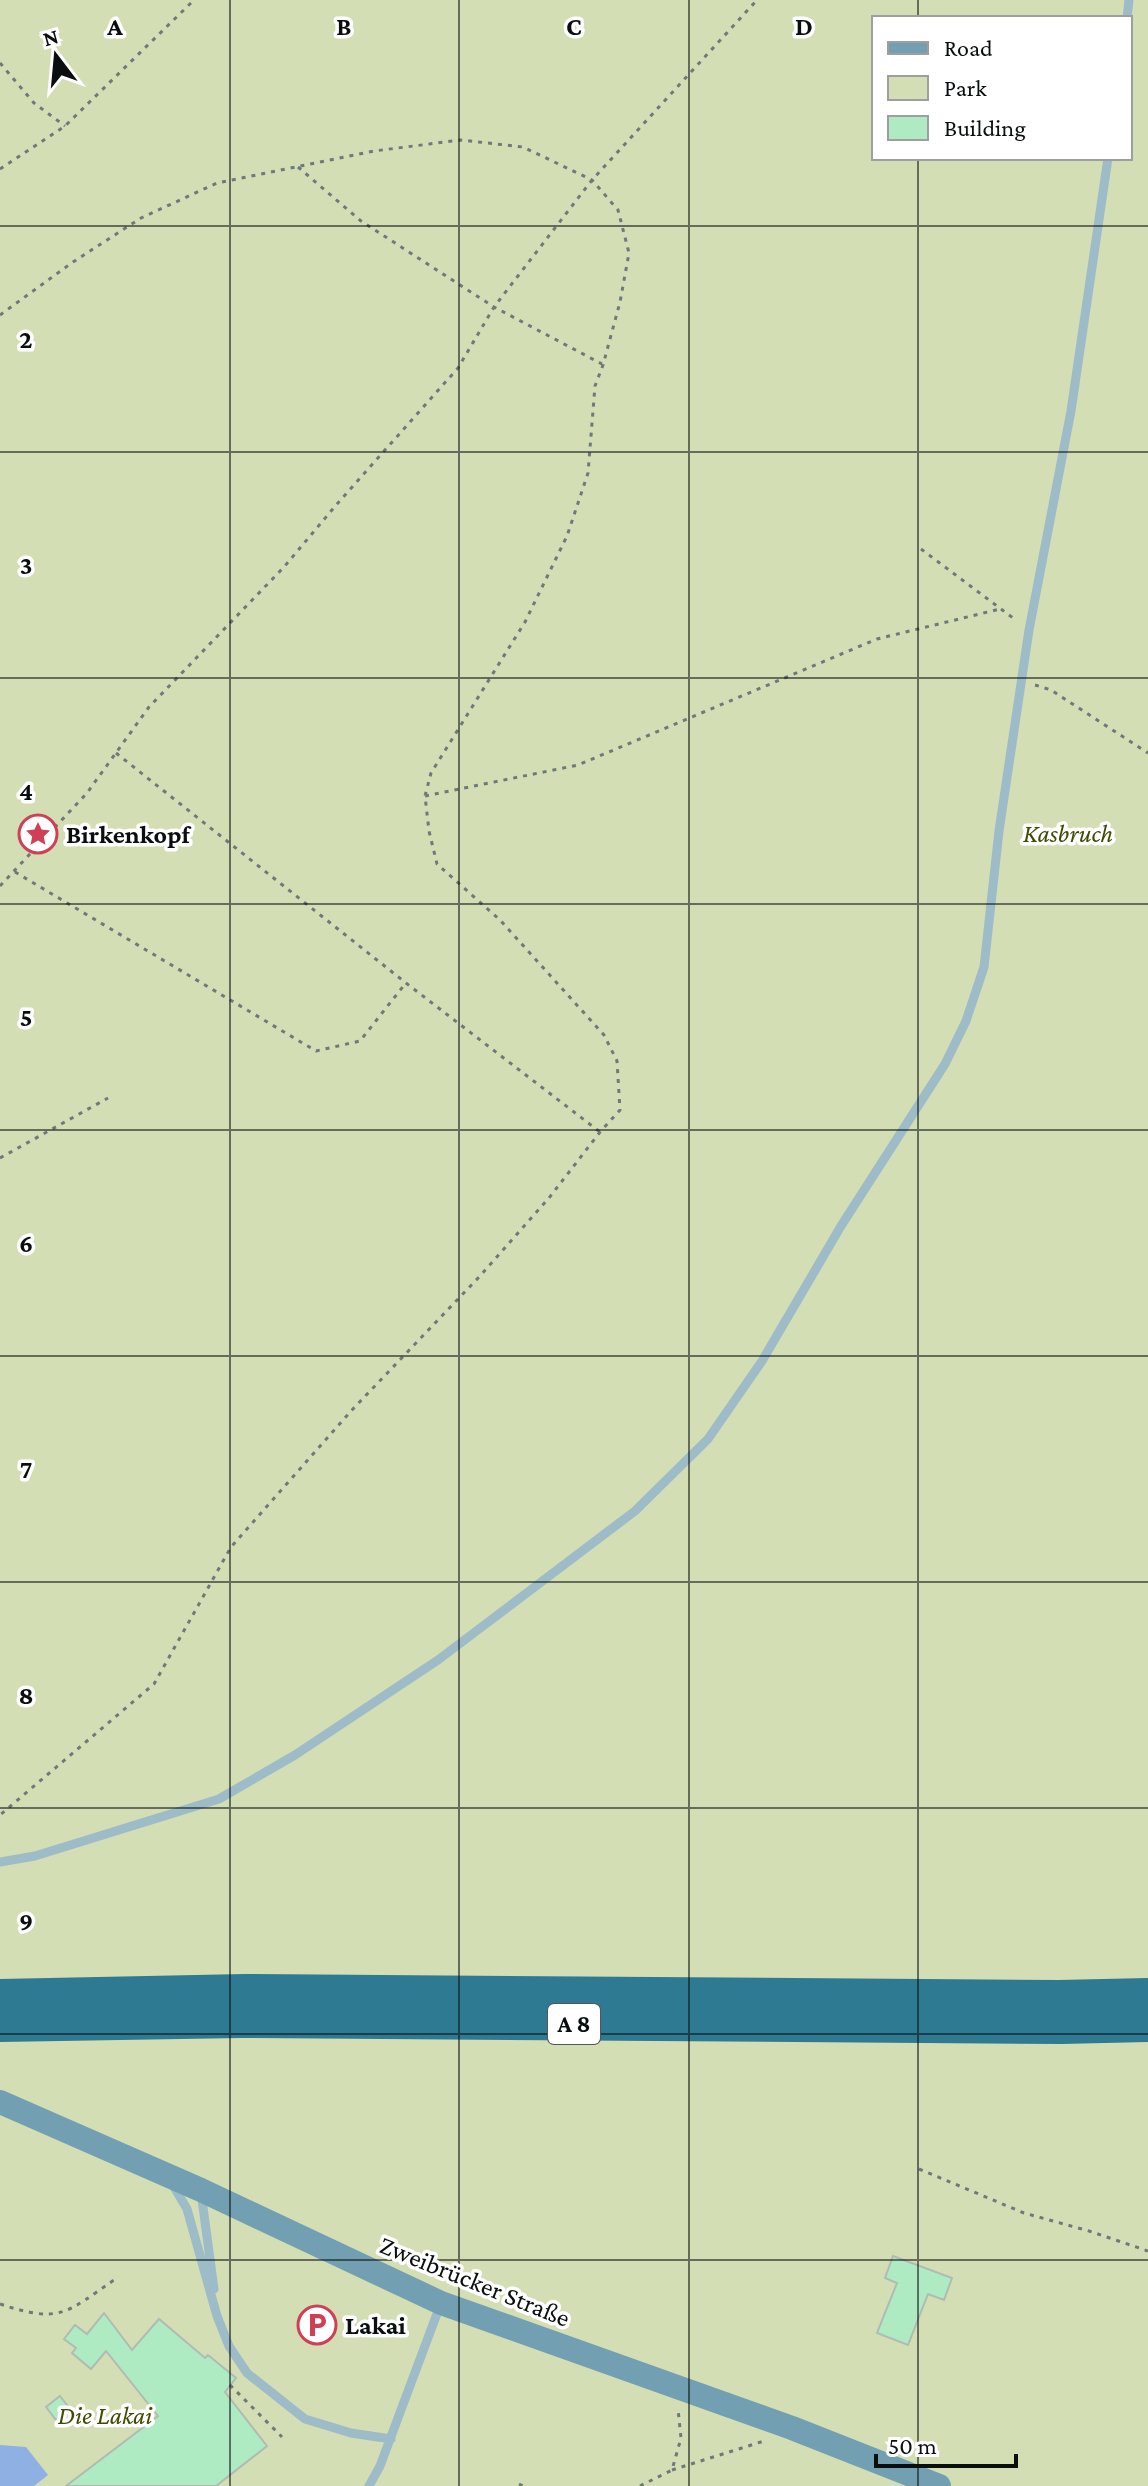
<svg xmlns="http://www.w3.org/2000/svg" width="1148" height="2486" font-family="'Crimson Pro',serif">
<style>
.green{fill:#d3deb5;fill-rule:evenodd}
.water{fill:#8fb0e3}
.building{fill:#afebc2;stroke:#b0bbb3;stroke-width:2}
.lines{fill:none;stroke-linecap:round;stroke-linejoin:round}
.path{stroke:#6f7978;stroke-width:3;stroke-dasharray:4 6;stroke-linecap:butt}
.service{stroke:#9dbcc8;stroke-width:9}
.secondary{stroke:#72a0b2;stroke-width:24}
.motorway{stroke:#2f7a93;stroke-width:32}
.grid{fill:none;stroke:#090e0e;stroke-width:2;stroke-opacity:0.55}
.labels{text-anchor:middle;stroke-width:7;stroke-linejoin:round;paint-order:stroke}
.shield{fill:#fff;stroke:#535656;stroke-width:2}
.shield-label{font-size:24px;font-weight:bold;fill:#090e0e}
.park-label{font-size:26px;font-style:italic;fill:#3f4b03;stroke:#fff}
.poi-label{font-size:26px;font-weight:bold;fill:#090e0e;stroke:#fff;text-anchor:start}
.street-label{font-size:26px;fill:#090e0e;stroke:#fff}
.grid-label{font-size:26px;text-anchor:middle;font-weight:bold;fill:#090e0e;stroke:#fff;stroke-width:7;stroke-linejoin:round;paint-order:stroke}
</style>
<rect width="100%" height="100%" fill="#e7f7f6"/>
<path class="green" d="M 0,0 L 1148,0 L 1148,2486 L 0,2486 ZM 874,18 L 1130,18 L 1130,158 L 874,158 Z"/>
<path class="water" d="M 0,2445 L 26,2447 L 48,2475 L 34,2486 L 0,2486 Z"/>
<path class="building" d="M 893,2256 L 952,2278 L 944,2300 L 928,2294 L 908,2345 L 877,2333 L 897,2283 L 885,2278 Z
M 104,2313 L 132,2350 L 159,2319 L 205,2358 L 208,2355 L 236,2378 L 225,2392 L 267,2446 L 216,2486 L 66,2486 L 158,2416 L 106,2351 L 91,2369 L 72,2353 L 76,2348 L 64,2339 L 75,2325 L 87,2334 Z
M 60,2396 L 70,2409 L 56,2420 L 46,2407 Z"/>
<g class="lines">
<path class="path" d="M 0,63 L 34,103 L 65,126
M 298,167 L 361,221 L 494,307 L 602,364
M 0,169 L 65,126 L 194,0
M 0,315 L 73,262 L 141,218 L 217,183 L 374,151 L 461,140 L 523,147 L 592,180 L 618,210 L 629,253 L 620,302 L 603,365 L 595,386 L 588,473 L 567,536 L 525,622 L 431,773 L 425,796 L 429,831 L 437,864 L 500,920 L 604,1035 L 617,1061 L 620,1110 L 600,1132 L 549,1198 L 480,1276 L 351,1411 L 231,1547 L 154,1684 L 0,1815
M 921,549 L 1017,621
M 1035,685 L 1051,690 L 1148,753
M 116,753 L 406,983 L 600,1132
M 425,796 L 578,765 L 877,639 L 1000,609
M 15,872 L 316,1051 L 360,1041 L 405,984
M 0,886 L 87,793 L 149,707 L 284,567 L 337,504 L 458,368 L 494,307 L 592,180 L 757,0
M 0,1158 L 108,1098
M 919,2169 L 1024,2213 L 1089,2231 L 1148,2251
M 0,2304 C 60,2324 66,2313 114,2280
M 230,2385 L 282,2437
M 672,2470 L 764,2441
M 519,2484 L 523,2486
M 640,2486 L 672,2470 L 681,2438 L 678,2409"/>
<path class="service" d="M 1127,18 L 1129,0
M 0,1862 L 35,1856 L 219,1799 L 295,1755 L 438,1660 L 635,1511 L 708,1439 L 762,1361 L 841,1226 L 945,1064 L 966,1021 L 984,967 L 999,831 L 1029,630 L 1071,411 L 1108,158
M 174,2187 L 187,2209 L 217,2316 L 229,2346 L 247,2373 L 305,2419 L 351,2433 L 391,2439
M 201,2192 L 214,2289
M 369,2486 L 380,2466 L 441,2303"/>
<path class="secondary" d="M 0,2102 L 201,2190 L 441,2303 L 792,2428 L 939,2486"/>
<path class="motorway" d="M 0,1995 L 245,1990 L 1059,1996 L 1148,1994
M 0,2026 L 241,2022 L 1061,2028 L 1148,2026"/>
</g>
<path class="grid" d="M 230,0 L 230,2486M 459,0 L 459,2486M 689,0 L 689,2486M 918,0 L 918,18M 918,158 L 918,2486M 0,226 L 1148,226M 0,452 L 1148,452M 0,678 L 1148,678M 0,904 L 1148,904M 0,1130 L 1148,1130M 0,1356 L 1148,1356M 0,1582 L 1148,1582M 0,1808 L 1148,1808M 0,2034 L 1148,2034M 0,2260 L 1148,2260"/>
<defs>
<symbol id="sight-ring" viewBox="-11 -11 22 22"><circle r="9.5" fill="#fff" stroke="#cf3f56" stroke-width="1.5"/><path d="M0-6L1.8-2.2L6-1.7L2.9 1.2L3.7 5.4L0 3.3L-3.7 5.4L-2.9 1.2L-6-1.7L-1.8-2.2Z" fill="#cf3f56"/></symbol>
<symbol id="parking-ring" viewBox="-11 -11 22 22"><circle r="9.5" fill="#fff" stroke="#cf3f56" stroke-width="1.5"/><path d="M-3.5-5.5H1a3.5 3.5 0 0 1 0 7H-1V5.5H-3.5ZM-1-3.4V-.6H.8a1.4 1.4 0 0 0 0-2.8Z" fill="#cf3f56"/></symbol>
</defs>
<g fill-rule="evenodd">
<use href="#sight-ring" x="16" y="812" width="44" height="44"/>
<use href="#parking-ring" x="295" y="2303" width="44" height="44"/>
</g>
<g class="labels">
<rect class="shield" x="548" y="2004" width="52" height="40" rx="6"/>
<g class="shield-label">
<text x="574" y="2032">A 8</text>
</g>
<g class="park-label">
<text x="1068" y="842">Kasbruch</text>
<text x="105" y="2424">Die Lakai</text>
</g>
<g class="poi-label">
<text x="66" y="843">Birkenkopf</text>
<text x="345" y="2334">Lakai</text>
</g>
<g class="street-label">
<text transform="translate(475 2281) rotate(22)" y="9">Zweibrücker Straße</text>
</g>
</g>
<g class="grid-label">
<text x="115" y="35">A</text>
<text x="344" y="35">B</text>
<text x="574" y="35">C</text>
<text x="804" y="35">D</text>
<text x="26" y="348">2</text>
<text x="26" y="574">3</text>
<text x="26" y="800">4</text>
<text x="26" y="1026">5</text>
<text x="26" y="1252">6</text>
<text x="26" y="1478">7</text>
<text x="26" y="1704">8</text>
<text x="26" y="1930">9</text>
</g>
<rect x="872" y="16" width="260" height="144" fill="#ffffff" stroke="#9d9f9f" stroke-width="2"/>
<rect x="888" y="42" width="40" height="12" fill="#72a0b2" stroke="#9d9f9f" stroke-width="2"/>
<text x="944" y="56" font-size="24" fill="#090e0e">Road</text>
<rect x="888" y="76" width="40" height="24" fill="#d3deb5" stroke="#9d9f9f" stroke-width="2"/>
<text x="944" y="96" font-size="24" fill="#090e0e">Park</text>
<rect x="888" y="116" width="40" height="24" fill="#afebc2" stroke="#9d9f9f" stroke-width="2"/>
<text x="944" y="136" font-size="24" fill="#090e0e">Building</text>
<g transform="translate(56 56) rotate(344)" stroke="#ffffff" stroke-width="6" paint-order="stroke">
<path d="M0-6L14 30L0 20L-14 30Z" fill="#090e0e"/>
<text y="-12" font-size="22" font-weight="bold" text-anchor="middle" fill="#090e0e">N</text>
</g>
<path d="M876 2454v12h140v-12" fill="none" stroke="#090e0e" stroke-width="4"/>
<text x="888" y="2454" font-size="24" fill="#090e0e" stroke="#ffffff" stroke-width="6" paint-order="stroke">50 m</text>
</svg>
